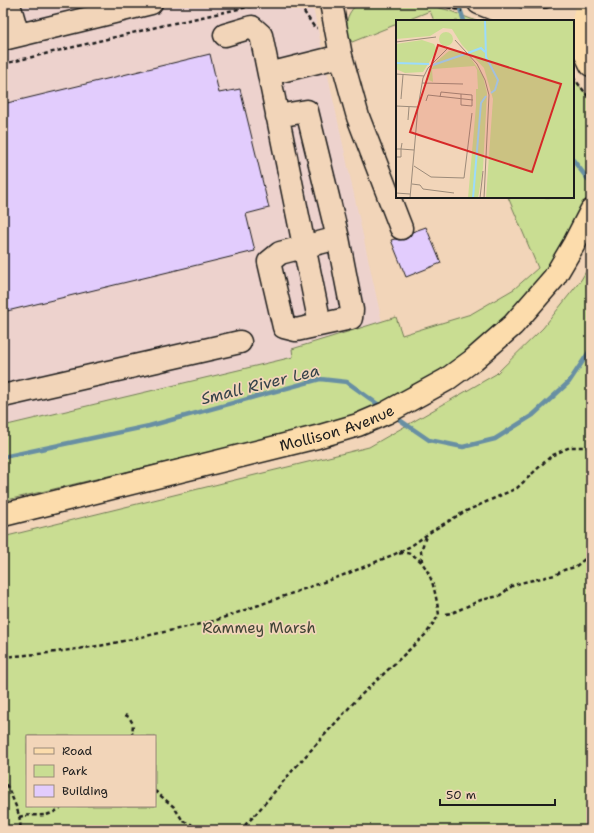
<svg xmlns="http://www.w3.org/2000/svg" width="594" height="833" font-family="'Shantell Sans',sans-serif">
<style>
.built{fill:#edd2cd}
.green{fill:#c9dd92;stroke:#727c57;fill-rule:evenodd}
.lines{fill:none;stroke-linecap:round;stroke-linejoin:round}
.stream{stroke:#688fa3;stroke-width:4.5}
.building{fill:#e2ccfd;stroke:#1c1c1c}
.minor-casing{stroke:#1c1c1c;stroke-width:25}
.major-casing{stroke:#1c1c1c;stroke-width:25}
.path{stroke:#1c1c1c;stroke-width:2.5;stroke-dasharray:4 3;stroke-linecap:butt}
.minor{stroke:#f2d5b9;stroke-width:22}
.major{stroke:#fcdcac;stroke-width:22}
.labels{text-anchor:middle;stroke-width:3.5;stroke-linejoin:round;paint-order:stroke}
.street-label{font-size:15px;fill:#1c1c1c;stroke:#f2d5b9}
.park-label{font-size:15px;fill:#3f4334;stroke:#f2d5b9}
.water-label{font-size:16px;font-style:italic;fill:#354249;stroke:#f2d5b9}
.inset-river{fill:none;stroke:#9bdbfd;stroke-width:2}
.inset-road{fill:none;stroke:#9c8b7a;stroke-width:1}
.view{fill:#d62828;fill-opacity:0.15;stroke:#d62828;stroke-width:2}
.inset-edge{fill:none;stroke:#1c1c1c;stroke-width:2}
</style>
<rect width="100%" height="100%" fill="#f2d5b9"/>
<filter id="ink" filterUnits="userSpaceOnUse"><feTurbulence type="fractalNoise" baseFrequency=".025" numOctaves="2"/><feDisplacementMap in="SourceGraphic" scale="8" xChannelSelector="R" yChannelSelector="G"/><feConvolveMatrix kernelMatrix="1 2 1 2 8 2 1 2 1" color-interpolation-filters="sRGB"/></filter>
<g filter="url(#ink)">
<path class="built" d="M 3,3 L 312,3 L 382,322 L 292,349 L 294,357 L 3,426 Z"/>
<path class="green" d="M 359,3 L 419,3 L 448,10 L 476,21 L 434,21 L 430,11 L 405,21 L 397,21 L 397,24 L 352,42 C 343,29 345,13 359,3 Z
M 573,78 L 591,100 L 591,189 L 579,218 L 536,288 L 490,336 L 443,372 L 394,398 L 347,418 L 306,429 L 3,501 L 3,426 L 293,357 L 292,349 L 396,317 L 402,335 L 471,314 L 514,289 L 538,268 L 508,197 L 573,197 Z
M 591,263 L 591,830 L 3,830 L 3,537 L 369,447 L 496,374 L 543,328 L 581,280 ZM 27,736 L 155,736 L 155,806 L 27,806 Z"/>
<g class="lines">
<path class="stream" d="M 458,3 L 464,21
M 573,160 L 591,183
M 394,416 L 429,440 L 463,447 L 495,439 L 533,415 L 569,382 L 591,349
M 3,457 L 149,426 L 320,379 L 347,382 L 383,408"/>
</g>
<path class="building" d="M 210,54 L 219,93 L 240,89 L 269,208 L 246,214 L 255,251 L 3,312 L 3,104 Z
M 426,227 L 441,263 L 406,277 L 391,240 L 395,239 L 399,240 L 406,239 L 410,236 L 412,232 Z"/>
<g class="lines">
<defs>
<path id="minor" d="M 331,3 L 341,56 L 358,117 L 401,228
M 479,3 L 523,21
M 11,11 L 18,35
M 521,20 L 548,20 L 586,8
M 225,35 L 252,27 L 261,35 L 320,324
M 3,39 L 151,3
M 269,74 L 341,56
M 277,116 L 307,111 L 338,238 L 352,310 L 351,318 L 296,330 L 284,327 L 269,262 L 280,253 L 338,238
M 3,396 L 240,342"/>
<g id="major">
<path d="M 589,3 C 583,12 580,36 583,47 C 585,53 588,59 591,65"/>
<path id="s1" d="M 3,515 L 317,437 L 358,425 L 386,413 L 446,380 L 472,361 L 513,325 L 554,278 L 574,244 L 591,211"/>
</g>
</defs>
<use href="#minor" class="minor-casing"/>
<use href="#major" class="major-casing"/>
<path class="path" d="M 293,3 C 304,8 308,19 315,28 L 317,28
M 434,3 L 462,11
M 3,64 L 161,26 L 266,3
M 573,77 L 591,100
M 422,561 L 421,551 L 426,536
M 446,614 L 452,613 L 481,600 L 499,596 L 512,586 L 520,583 L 555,575 L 564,570 L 575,567 L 591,554
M 3,657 L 49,653 L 105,645 L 214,621 L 349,573 L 395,554 L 411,546 L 432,531 L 464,512 L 517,488 L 551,456 L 570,447 L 591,447
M 125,715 L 129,717 L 133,724 L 132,736
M 3,778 C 9,791 23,816 20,830
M 155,791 L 174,807 L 183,821 L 191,824 L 195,830
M 19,817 C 28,814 36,816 45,815 C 52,814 58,810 63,806
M 240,830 L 254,816 L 293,770 L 357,699 L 426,634 L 439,615 C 436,595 431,562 410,554 C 407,552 401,553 398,554"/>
<use href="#minor" class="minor"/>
<use href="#major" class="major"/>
</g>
</g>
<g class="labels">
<g class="street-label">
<text dy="5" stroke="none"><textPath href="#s1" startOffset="345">Mollison Avenue</textPath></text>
</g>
<g class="park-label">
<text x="259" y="633">Rammey Marsh</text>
</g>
<g class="water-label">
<text transform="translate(260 384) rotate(-14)" y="6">Small River Lea</text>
</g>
</g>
<g transform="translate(396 20)">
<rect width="178" height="178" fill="#f2d5b9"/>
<path d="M 0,0 L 178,0 L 178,178 L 90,178 L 97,79 L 88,48 L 66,25 L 56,9 L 47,8 L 34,16 L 0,19 ZM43 19a7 7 0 1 1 14 0a7 7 0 1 1-14 0ZM 26,20 L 38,24 L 41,30 L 27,52 L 9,53 L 0,49 L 0,24 ZM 60,30 L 74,37 L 87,56 L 91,73 L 87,148 L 82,178 L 72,178 L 80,86 L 80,69 L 82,69 L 81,50 L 79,46 L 36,49 L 37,62 L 31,59 L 34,51 L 41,41 L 53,31 Z" fill="#c9dd92"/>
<path class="inset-river" d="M 89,0 L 90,37 L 102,60 L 99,70 L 95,73M 72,33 L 85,28 L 89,32M 0,43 L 33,44M 37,45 L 69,34M 77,178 L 85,83 L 90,76"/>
<path class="inset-road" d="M 59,20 L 81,44 L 89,60 L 93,75 L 88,178M 0,22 L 40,17M 0,54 L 28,56M 26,63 L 67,64M 44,77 L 45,72 L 65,74 L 76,75 L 76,86 L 65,85 L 65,74M 5,79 L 7,55M 30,81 L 32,75 L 77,80M 0,86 L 22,87M 12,100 L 13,87M 6,123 L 5,129 L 18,130M 0,129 L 5,129 L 5,137 L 0,137M 18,146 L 35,157 L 68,158 L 76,93M 16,164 L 24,165 L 27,169 L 58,173M 0,173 L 14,174M 14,178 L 22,87 L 27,58 L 32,48 L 52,28M 84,178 L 87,151"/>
<path class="view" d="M 42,25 L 165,64 L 136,152 L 14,112 Z"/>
<rect width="178" height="178" class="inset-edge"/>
</g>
<rect width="594" height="833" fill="none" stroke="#f2d5b9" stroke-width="16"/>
<rect x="8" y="8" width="578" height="817" fill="none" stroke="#1c1c1c" stroke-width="1.5" filter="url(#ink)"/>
<rect x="26" y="735" width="130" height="72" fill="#f2d5b9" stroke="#9c8b7a"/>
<rect x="34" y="748" width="20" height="6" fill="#fcdcac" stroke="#9c8b7a"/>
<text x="62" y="755" font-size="12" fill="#1c1c1c">Road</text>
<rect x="34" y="765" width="20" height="12" fill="#c9dd92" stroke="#9c8b7a"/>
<text x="62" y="775" font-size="12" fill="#1c1c1c">Park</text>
<rect x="34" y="785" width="20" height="12" fill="#e2ccfd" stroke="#9c8b7a"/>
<text x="62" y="795" font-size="12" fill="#1c1c1c">Building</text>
<path d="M440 799v6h115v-6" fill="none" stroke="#1c1c1c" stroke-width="2"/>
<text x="446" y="799" font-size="12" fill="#1c1c1c" stroke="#f2d5b9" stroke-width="3" paint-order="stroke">50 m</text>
</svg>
